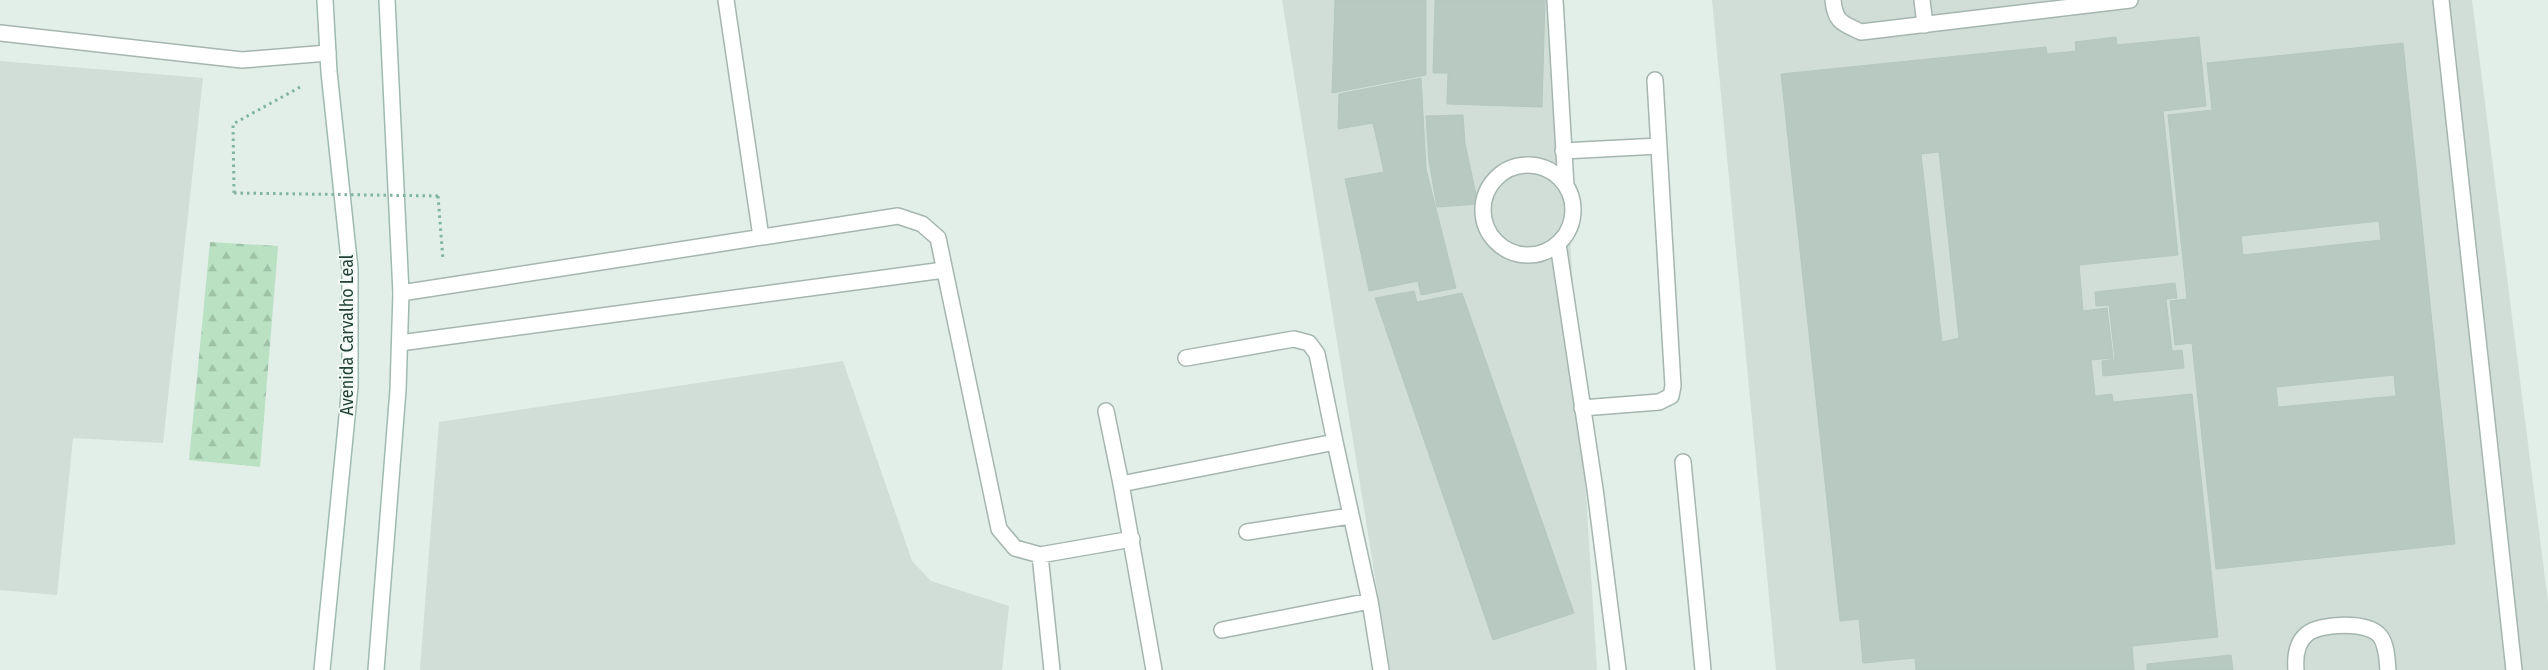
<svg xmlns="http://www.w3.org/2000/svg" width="2548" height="670" font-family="'Fira Sans Condensed',sans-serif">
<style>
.built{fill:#d0ded7}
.forest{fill:url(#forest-firs)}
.building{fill:#b7c9c1;stroke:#b4c8bf;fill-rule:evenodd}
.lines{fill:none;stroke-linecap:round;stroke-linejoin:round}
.lane-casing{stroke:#a4b6af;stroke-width:18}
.secondary-casing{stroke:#9fbab0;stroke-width:18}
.path{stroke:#80b4a1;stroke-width:3;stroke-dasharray:2.5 4;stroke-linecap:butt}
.lane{stroke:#fff;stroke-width:15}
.secondary{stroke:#fff;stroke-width:15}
.path-bridge{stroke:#80b4a1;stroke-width:3;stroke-dasharray:2.5 4;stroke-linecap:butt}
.labels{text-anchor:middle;stroke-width:4;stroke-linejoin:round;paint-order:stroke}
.street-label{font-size:18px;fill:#204036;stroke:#f3faf6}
</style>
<defs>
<pattern id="forest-firs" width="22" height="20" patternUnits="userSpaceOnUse" patternTransform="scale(1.25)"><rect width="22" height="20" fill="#b9e1c2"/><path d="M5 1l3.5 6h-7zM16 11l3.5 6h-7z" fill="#9fc2a7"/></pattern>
</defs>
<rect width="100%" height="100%" fill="#e2eee8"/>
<path class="built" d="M 1282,0 L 1555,0 L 1597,670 L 1390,670 Z
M 1712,0 L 2472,0 L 2548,602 L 2548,670 L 1776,670 Z
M 0,61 L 203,78 L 163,443 L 73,438 L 57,595 L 0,590 Z
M 843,361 L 912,561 L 931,581 L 1009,606 L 1002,670 L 420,670 L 439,422 Z"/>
<path class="forest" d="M 210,242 L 278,246 L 260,467 L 189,460 Z"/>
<path class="building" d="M 1335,0 L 1426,0 L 1426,75 L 1332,93 Z
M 1435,0 L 1545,0 L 1542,107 L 1447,104 L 1448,73 L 1433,73 Z
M 2116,37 L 2117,45 L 2199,37 L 2206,106 L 2163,111 L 2178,255 L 2079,265 L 2083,311 L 2107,308 L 2113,358 L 2091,360 L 2095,396 L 2112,394 L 2113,402 L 2192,394 L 2218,637 L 2132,646 L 2134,670 L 1916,670 L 1915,658 L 1863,663 L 1859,619 L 1840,621 L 1781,74 L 2046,47 L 2047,54 L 2076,51 L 2075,42 ZM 1939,152 L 1959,338 L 1942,342 L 1921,154 Z
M 2403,43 L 2455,544 L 2216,569 L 2192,343 L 2175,345 L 2170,301 L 2187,299 L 2168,115 L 2212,110 L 2207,63 ZM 2379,221 L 2381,240 L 2243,255 L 2241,236 ZM 2394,375 L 2396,396 L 2278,407 L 2276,387 Z
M 1421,78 L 1426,169 L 1456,288 L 1421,295 L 1418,281 L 1369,291 L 1345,179 L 1384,172 L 1373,123 L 1338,129 L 1339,94 Z
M 1463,115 L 1465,143 L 1478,204 L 1437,207 L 1429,161 L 1426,116 Z
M 2175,283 L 2177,298 L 2166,299 L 2172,351 L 2182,350 L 2184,368 L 2103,376 L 2102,361 L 2115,359 L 2109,305 L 2096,306 L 2095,292 Z
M 1414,291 L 1417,302 L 1462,293 L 1574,613 L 1493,640 L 1375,298 Z
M 2231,655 L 2233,670 L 2147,670 L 2147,664 Z"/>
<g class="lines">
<defs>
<path id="lane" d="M 726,0 L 761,237
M 1555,0 L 1566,186
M 1833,0 C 1835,22 1842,23 1861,32 L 2130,0
M 1922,0 L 1925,25
M 2441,0 L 2514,670
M 0,33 L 242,60 L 328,53
M 1563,151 L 1659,146
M1483 210a45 45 0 1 1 90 0a45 45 0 1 1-90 0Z
M 1558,244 L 1595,489 L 1618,670
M 401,293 L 898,216 L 922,224 L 938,238 L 999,529 L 1015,548 L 1040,555 L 1132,539
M 400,343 L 944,270
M 1186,358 L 1294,339 L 1309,343 L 1317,354 L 1335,442
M 1582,408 L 1659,402 L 1671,396 L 1673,386 L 1655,80
M 1106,411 L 1121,484
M 1683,462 L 1703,670
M 1247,532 L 1350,516
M 1040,555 L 1052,670
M 1222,630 L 1370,601
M 1154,670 L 1121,484 L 1335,442 L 1370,601 L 1381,670
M 2296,670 C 2295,658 2296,643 2307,634 C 2321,623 2368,621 2380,636 C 2387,645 2387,660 2388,670"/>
<path id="secondary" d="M 322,670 L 350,386 L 350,269 L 329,72 L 325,0
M 376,670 L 398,390 L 401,293 L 387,0"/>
</defs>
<use href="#lane" class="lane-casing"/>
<use href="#secondary" class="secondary-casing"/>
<path class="path" d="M 234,193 L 233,124 L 302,86
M 438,196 L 443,260"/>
<use href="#lane" class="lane"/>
<use href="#secondary" class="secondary"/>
<path class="path-bridge" d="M 234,193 L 438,196"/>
</g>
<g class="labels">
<g class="street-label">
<text transform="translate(347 335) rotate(-90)" y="6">Avenida Carvalho Leal</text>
</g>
</g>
</svg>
